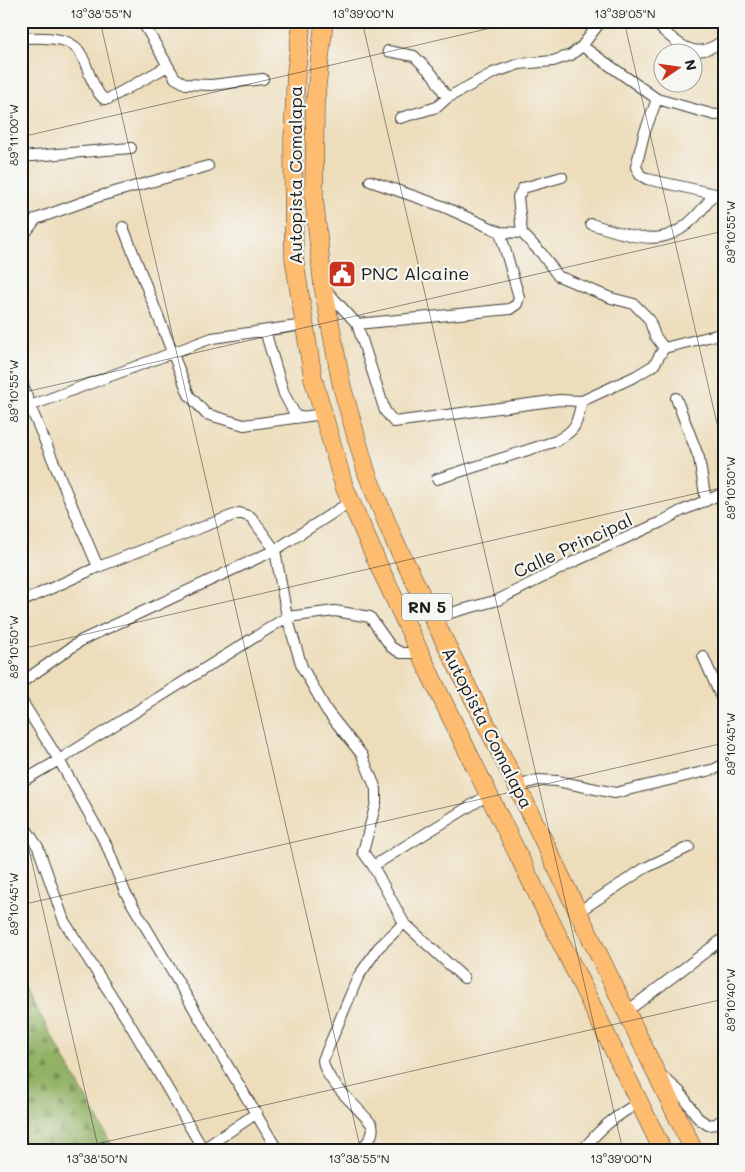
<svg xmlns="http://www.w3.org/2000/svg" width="745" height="1172" font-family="Mali,sans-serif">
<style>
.forest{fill:url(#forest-firs);stroke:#586741}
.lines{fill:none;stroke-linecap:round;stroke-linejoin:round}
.minor-casing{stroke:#3b3934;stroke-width:12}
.trunk-casing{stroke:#3b3934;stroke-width:19}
.minor{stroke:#fff;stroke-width:10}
.trunk{stroke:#fdbc70;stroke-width:18}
.ticks{fill:none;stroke:#1c1c1c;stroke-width:1;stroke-opacity:0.45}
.labels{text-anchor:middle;stroke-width:4.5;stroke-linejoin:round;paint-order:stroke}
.shield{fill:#f6f6f2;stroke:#5d5d5c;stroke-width:1}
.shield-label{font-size:16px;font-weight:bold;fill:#1c1c1c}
.street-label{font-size:18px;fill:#1c1c1c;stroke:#f6f6f2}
.poi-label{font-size:18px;fill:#1c1c1c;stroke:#f6f6f2;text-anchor:start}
.neatline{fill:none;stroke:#1c1c1c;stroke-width:2}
.ticks-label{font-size:12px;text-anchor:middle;fill:#1c1c1c}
</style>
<defs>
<pattern id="forest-firs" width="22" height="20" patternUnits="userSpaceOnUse" patternTransform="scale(1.25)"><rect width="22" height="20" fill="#93b266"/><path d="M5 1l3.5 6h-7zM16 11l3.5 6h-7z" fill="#779053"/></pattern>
</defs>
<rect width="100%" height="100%" fill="#f6f6f2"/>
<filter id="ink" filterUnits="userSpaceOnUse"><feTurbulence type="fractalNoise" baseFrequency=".02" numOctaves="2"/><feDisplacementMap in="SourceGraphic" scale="10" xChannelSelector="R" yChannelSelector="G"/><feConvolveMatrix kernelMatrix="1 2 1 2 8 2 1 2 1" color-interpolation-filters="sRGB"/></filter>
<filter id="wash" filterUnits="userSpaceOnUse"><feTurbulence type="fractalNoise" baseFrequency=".0096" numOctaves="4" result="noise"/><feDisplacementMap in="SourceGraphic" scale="20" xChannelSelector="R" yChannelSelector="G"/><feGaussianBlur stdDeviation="1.12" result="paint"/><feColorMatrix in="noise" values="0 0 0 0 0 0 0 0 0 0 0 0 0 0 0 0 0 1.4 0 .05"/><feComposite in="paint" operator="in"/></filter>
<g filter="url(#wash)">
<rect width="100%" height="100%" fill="#edddbb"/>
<path class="forest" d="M 21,980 L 115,1151 L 21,1151 Z"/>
</g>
<g filter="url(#ink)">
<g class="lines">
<defs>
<path id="minor" d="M 142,21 L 175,78 L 186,84 L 211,85 L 263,79
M 656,21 L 658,26 C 672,38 690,58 710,48 C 715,46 719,43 724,40
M 21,38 C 35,38 63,36 74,46 C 83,53 86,66 90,76 C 94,84 97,94 104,99 L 108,99 L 168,66
M 582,46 L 657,99 L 715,115 L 724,114
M 388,51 L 414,56 L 433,75 L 447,98
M 657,99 L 644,134 L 636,167 L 640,175 L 647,179 L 724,196
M 400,118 L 437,107 L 447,98 L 493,73 L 519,64 L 553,61 L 571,55 L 582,46 L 601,21
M 21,157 L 131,148
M 370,181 L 442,206 L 500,232 L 522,233 L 542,254 L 558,276 L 611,298 L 634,304 L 649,319 L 655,336 L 664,348 L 724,333
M 591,224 C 652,243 674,250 714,194
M 123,227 L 189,395 L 206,414 L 244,425 L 323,414
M 522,233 L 518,197 L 523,188 L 562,177
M 21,239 L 36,219 L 100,196 L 208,166
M 326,290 L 357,324 L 510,309 L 517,304 L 519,297 L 500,232
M 357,324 L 385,411 L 394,422 L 559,400 L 582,401 L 636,376 L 654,365 L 664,348
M 265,331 L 284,394 L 297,418
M 21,380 L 30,406 L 98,567 L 21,602
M 676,398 L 699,458 L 706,501
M 30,406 L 212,338 L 304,325
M 437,479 L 556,441 C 578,429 576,424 582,401
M 98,567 L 239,513 L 251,517 L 275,550 L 287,617 L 302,667 L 327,711 L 362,755 L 376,789 L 376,803 L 363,852 L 373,866 L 404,923 L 464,978
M 432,618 L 498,600 L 571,563 L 661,522 L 681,511 L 724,493
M 703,656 L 724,704
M 21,683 L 82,640 L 275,550 L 350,502
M 21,700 L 59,760 L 106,844 L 125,892 L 278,1151
M 21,782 L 59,760 L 287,617 L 335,611 L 370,617 L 391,647 L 401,653 L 420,653
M 517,786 L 538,780 L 557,781 L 615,793 L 715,769 L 724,764
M 21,821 L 38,847 L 64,921 L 131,1026 L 204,1151
M 373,866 L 488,795
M 578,912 L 645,868 L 689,847
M 626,1012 L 724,938
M 662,1076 L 680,1092 L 698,1118 L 708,1125 L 716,1124 L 724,1118
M 200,1151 L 257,1113
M 360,1151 C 367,1142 375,1136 372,1125 C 360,1108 324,1081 323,1060 L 358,977 L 378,948 L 404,923
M 582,1151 C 600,1128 614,1117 640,1102"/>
<path id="trunk" d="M 302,21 L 296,72 L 293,141 L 294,258 L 313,378 L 344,486 L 378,564 L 439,693 L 663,1151
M 324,21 L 315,104 L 314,197 L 323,286 L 342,387 L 367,474 L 394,540 L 517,786 L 694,1151"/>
</defs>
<use href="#minor" class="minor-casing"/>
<use href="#trunk" class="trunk-casing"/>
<use href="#minor" class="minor"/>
<use href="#trunk" class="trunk"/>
</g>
</g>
<path class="ticks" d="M 100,21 L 361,1151M 362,21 L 623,1151M 624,21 L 724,454M 21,137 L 521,21M 21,393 L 724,231M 21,649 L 724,487M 21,815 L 99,1151M 21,905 L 724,743M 66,1151 L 724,999"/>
<defs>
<symbol id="civic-square" viewBox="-11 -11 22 22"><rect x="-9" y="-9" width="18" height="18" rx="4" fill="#c8321e" stroke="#f6f6f2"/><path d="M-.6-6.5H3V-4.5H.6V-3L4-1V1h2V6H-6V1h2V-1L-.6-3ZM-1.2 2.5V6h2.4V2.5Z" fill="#fff"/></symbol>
</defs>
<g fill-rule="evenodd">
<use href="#civic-square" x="326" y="258" width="32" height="32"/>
</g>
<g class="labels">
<rect class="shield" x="402" y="593.5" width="50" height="27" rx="4"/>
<g class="shield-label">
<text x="427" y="613">RN 5</text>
</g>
<g class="street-label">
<text transform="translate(296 175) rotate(-90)" y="6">Autopista Comalapa</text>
<text transform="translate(573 546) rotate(-25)" y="6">Calle Principal</text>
<text transform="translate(487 728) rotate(63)" y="6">Autopista Comalapa</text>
</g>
<g class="poi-label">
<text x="361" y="280">PNC Alcaine</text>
</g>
</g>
<rect width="745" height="1172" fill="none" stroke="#f6f6f2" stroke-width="55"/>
<g transform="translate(678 68) rotate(77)"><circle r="24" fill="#f6f6f2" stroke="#9f9f9c"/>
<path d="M0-4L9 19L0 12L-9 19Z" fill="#c8321e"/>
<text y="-8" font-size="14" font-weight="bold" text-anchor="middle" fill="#1c1c1c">N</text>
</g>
<rect x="28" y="28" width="690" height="1116" class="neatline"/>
<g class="ticks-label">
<text x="101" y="18">13°38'55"N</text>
<text x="363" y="18">13°39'00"N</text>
<text x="625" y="18">13°39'05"N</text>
<text transform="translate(14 135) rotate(-90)" y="4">89°11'00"W</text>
<text transform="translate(731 232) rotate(-90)" y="4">89°10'55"W</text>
<text transform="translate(14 391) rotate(-90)" y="4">89°10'55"W</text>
<text transform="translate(731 488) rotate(-90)" y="4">89°10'50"W</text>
<text transform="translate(14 647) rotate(-90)" y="4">89°10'50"W</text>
<text transform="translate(731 744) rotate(-90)" y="4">89°10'45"W</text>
<text transform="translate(14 904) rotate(-90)" y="4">89°10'45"W</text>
<text transform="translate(731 1000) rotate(-90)" y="4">89°10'40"W</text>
<text x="97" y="1163">13°38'50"N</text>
<text x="359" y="1163">13°38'55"N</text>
<text x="621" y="1163">13°39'00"N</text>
</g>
</svg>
